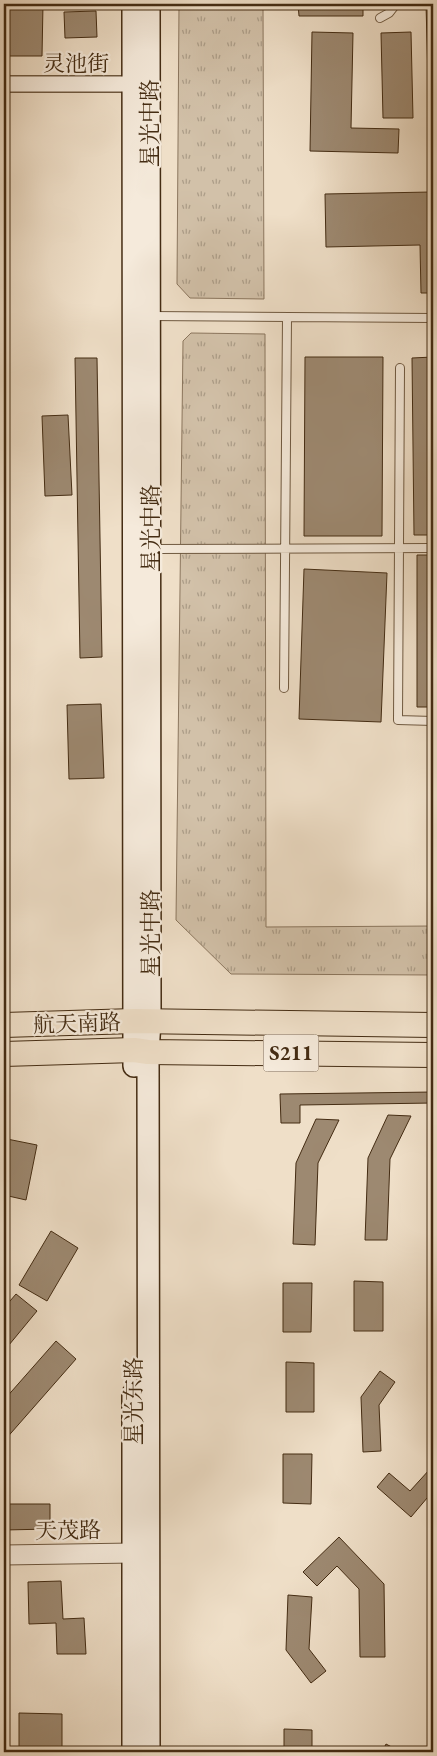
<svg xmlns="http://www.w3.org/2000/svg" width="437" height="1756" font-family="'EB Garamond','Noto Serif SC',serif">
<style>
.grass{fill:url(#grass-tufts);stroke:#8b765e}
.building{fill:#9d8971;stroke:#442c13}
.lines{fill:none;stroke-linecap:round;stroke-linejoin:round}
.service-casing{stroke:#6f5940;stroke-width:10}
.minor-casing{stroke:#6f5940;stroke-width:18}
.tertiary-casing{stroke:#6f5940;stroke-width:21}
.secondary-casing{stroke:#442c13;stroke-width:24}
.primary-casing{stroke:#442c13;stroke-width:26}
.service{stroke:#f5eadb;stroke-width:8}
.minor{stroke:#f5eadb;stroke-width:15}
.tertiary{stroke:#f5eadb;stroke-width:19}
.secondary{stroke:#f5eadb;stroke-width:21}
.primary{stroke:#efdfc8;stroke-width:24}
.labels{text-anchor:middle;stroke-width:4.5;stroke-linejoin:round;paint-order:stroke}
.shield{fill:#f5eadb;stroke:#79654f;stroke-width:1}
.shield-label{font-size:21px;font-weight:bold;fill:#442c13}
.street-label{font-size:22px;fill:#442c13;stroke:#f5eadb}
</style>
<defs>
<pattern id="grass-tufts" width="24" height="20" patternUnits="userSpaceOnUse" patternTransform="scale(1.25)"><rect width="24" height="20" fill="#d2c1a9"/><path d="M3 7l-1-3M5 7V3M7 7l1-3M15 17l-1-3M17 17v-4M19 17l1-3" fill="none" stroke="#ac9d88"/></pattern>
</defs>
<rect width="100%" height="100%" fill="#efdfc8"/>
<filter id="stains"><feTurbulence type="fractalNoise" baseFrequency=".004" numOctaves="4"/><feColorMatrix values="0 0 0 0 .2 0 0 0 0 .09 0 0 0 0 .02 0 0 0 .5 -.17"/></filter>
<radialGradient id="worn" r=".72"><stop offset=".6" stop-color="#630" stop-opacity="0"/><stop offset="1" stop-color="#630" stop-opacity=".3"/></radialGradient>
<path class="grass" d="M 179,4 L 263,4 L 264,299 L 190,298 L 177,284 Z
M 191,333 L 265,334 L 266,927 L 433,926 L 433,975 L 231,974 L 176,920 L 183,341 Z"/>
<path class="building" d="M 4,4 L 43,4 L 42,56 L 4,56 Z
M 298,4 L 363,4 L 363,16 L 299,16 Z
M 426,4 L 433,4 L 433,293 L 421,293 L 420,245 L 326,247 L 325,194 L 431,192 Z
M 96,11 L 97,37 L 65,38 L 64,12 Z
M 312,32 L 353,33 L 351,128 L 399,129 L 398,153 L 310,151 Z
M 411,32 L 413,118 L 383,118 L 381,33 Z
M 305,357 L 383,357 L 382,536 L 304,536 Z
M 433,357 L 433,535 L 414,535 L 412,358 Z
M 75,358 L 97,358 L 102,657 L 80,658 Z
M 68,415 L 72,495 L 45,496 L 42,416 Z
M 417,555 L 433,555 L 433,707 L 417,707 Z
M 304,569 L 387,573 L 381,722 L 299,719 Z
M 4,584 L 5,660 L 4,660 Z
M 101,704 L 104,778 L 69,779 L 67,705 Z
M 433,1092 L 433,1103 L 300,1105 L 300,1123 L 281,1123 L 280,1094 Z
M 388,1115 L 411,1116 L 390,1159 L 387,1240 L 365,1240 L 368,1158 Z
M 316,1119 L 339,1120 L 318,1163 L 315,1245 L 293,1244 L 296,1163 Z
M 7,1139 L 37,1145 L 26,1200 L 4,1195 L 4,1158 Z
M 433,1156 L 433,1239 L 429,1239 Z
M 51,1231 L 78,1248 L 47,1301 L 19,1285 Z
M 354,1281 L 383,1282 L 383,1331 L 354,1331 Z
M 283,1283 L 312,1283 L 311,1332 L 283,1332 Z
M 16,1294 L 37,1311 L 4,1351 L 4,1308 Z
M 56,1341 L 76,1359 L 4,1441 L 4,1400 Z
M 286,1362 L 314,1363 L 314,1412 L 286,1412 Z
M 380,1371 L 395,1382 L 379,1405 L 381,1451 L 363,1452 L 361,1397 Z
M 428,1390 L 433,1390 L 433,1491 L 411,1517 L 377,1487 L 389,1473 L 410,1491 L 430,1469 Z
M 283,1454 L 312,1454 L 311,1504 L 283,1503 Z
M 4,1504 L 50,1504 L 50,1529 L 4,1530 Z
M 339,1537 L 384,1584 L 385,1657 L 360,1657 L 359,1589 L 337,1566 L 317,1586 L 303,1572 Z
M 61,1581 L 63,1619 L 84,1618 L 86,1654 L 57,1654 L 56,1623 L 29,1624 L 28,1582 Z
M 288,1595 L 312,1597 L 309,1649 L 326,1671 L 311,1683 L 286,1650 Z
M 433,1596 L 433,1654 L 430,1650 Z
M 19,1713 L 62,1714 L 62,1752 L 75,1752 L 19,1752 Z
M 284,1729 L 312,1730 L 312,1752 L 284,1752 Z
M 386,1744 L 401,1752 L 382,1752 Z"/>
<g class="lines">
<defs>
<path id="service" d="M 380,18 L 389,13 L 396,4
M 150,316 L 433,318
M 400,368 L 398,720 L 433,721
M 150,549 L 433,548
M 284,688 L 287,318"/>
<path id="minor" d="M 4,84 L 142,84"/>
<path id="tertiary" d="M 4,1555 L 133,1553"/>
<path id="secondary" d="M 133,4 L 134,1066
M 133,1752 L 133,1394
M 149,1752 L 148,1052 L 150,1022 L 149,4"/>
<path id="primary" d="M 4,1025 L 134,1021 L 433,1025
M 4,1054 L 134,1050 L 148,1052 L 433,1055"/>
</defs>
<use href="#service" class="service-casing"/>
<use href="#minor" class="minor-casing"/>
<use href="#tertiary" class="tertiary-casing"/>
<use href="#secondary" class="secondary-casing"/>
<use href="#primary" class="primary-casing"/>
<use href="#service" class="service"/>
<use href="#minor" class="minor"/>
<use href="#tertiary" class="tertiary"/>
<use href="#secondary" class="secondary"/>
<use href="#primary" class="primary"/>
</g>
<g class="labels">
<rect class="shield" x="263.5" y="1034.5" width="55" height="37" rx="4"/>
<g class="shield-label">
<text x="291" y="1060">S211</text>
</g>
<g class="street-label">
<text x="76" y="71">灵池街</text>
<text transform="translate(149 123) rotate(-90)" y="8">星光中路</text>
<text transform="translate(150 528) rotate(-90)" y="8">星光中路</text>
<text transform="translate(150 933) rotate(-90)" y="8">星光中路</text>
<text transform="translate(77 1023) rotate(-2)" y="8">航天南路</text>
<text transform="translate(133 1401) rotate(-90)" y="8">星光东路</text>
<text transform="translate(68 1530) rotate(-1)" y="8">天茂路</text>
</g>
</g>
<rect width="437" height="1756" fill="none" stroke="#efdfc8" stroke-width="20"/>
<rect x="5" y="5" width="427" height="1746" fill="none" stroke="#442c13" stroke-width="2.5"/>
<rect x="10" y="10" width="417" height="1736" fill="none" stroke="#442c13"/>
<rect width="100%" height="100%" filter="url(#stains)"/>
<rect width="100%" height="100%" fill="url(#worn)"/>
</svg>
